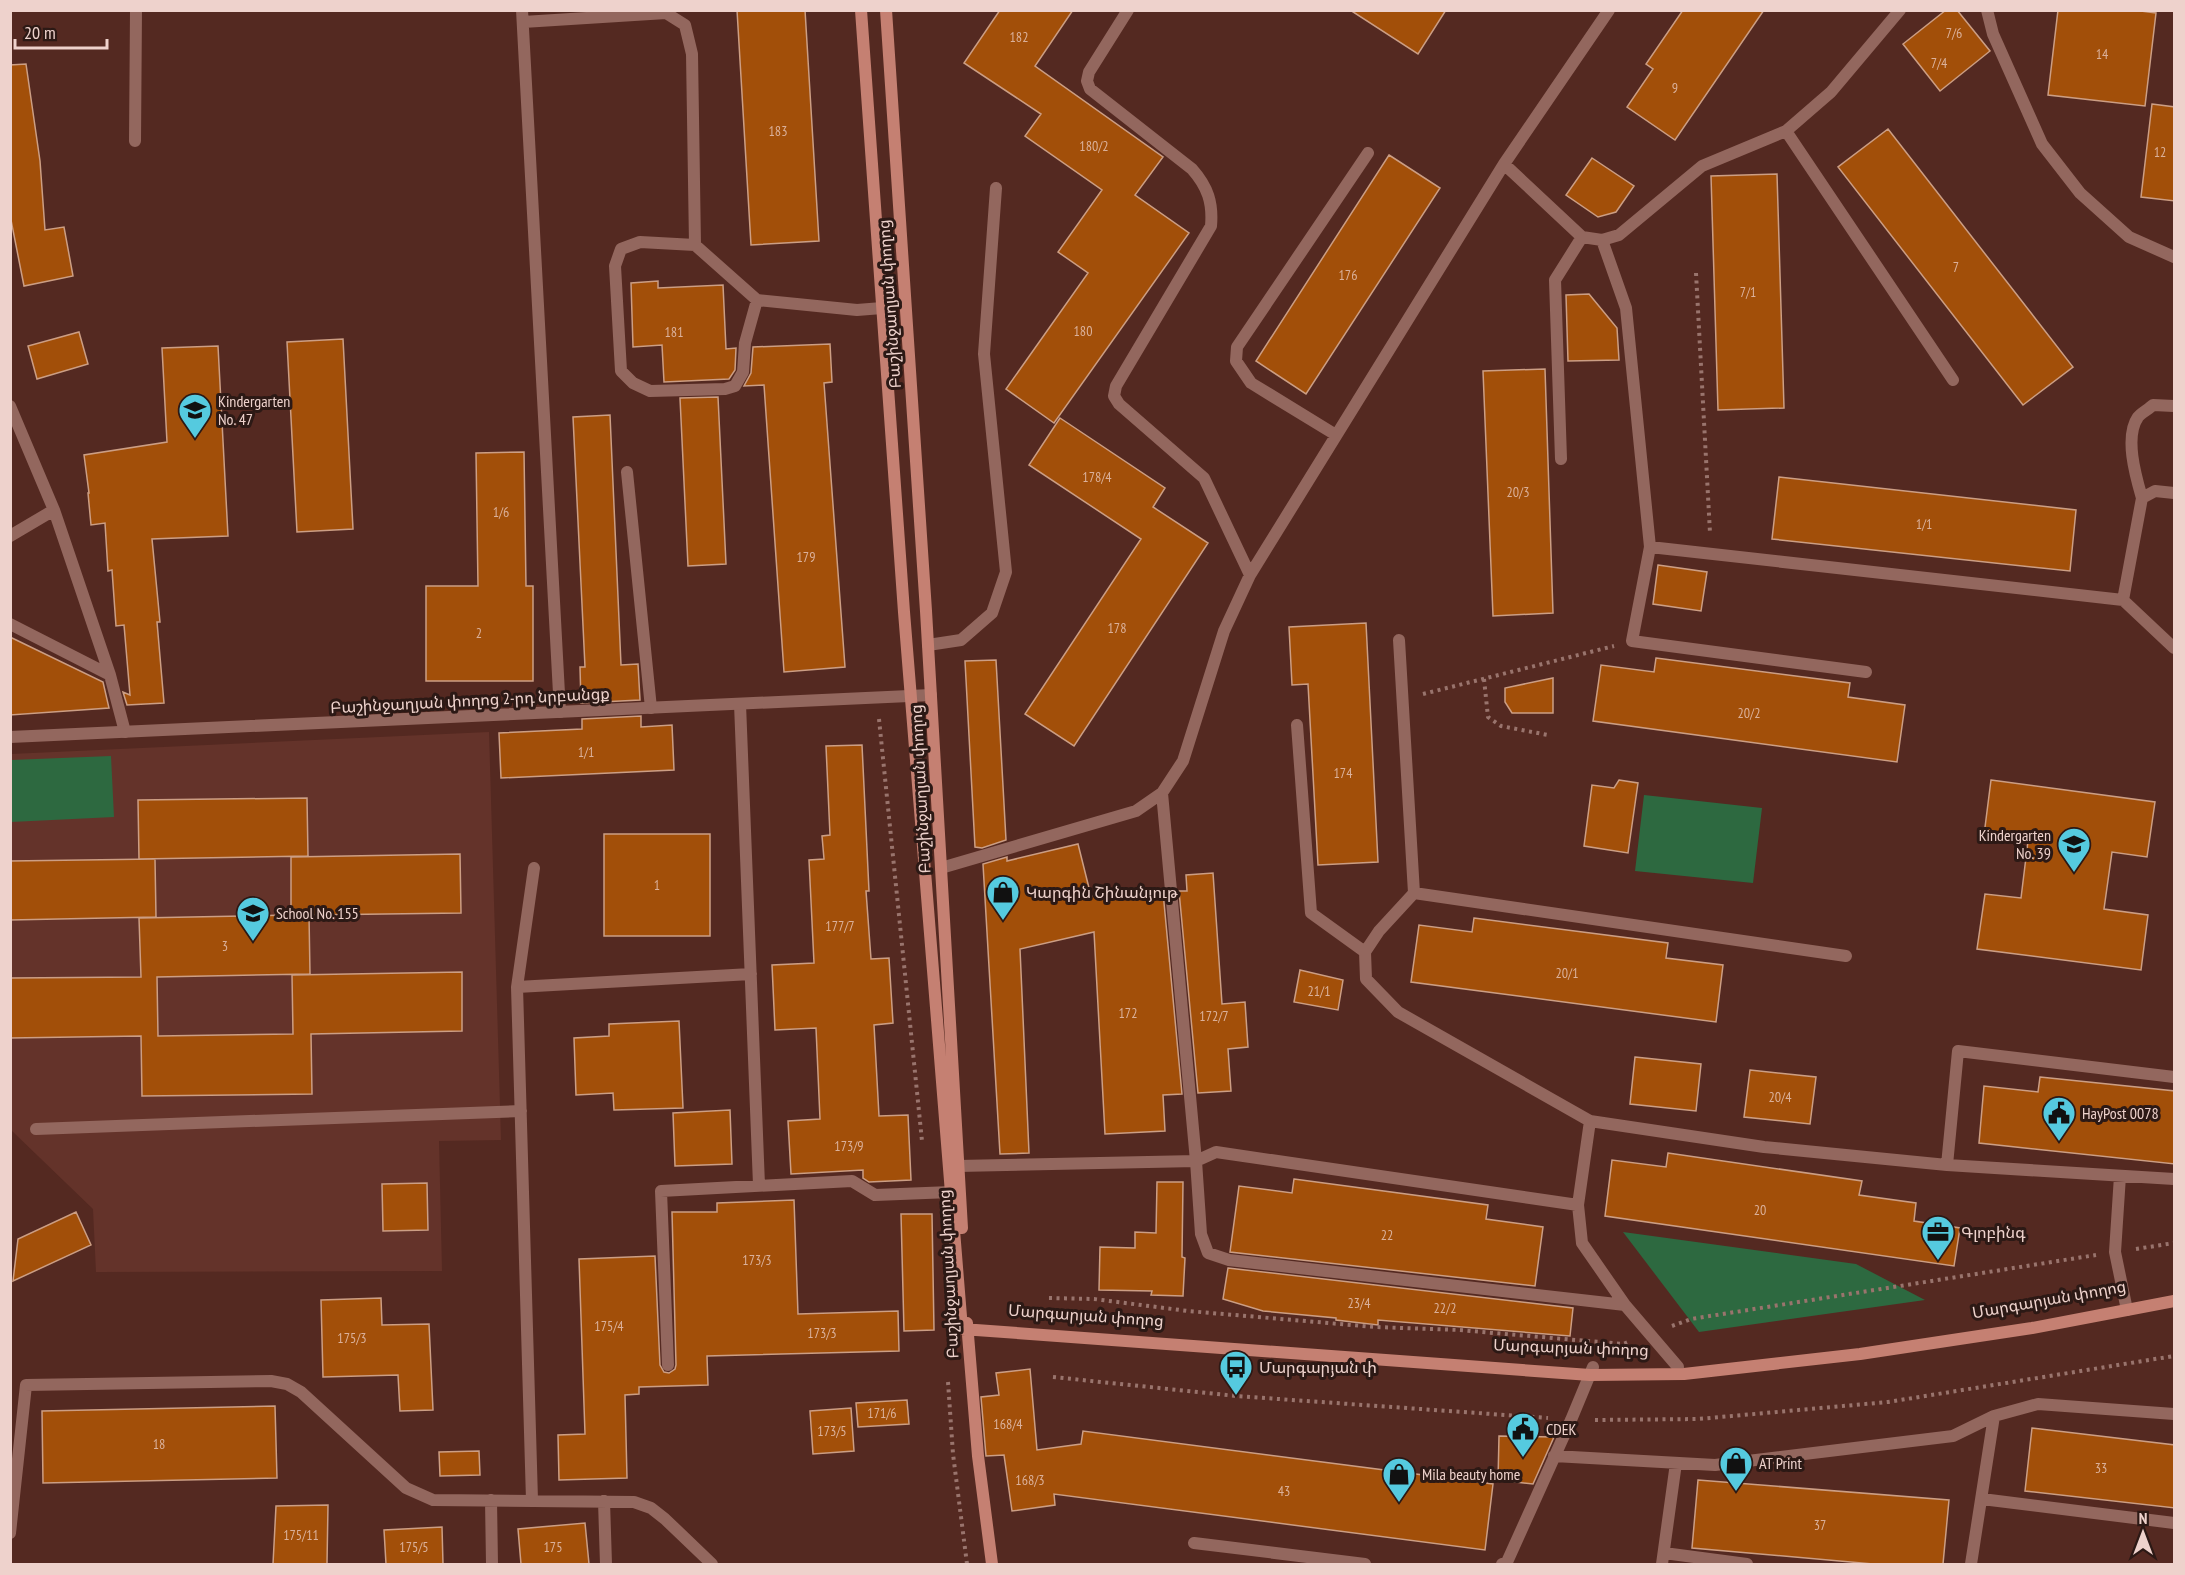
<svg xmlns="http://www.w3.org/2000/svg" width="2185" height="1575" font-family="'PT Sans Narrow','Noto Sans Armenian',sans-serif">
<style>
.built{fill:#64332a}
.green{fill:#2d6940}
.building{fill:#a24f09;stroke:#cc9e84;stroke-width:1.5}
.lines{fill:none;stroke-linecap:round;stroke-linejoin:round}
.path{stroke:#99746d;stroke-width:4;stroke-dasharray:3 4.5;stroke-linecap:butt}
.lane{stroke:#93675e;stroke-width:12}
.street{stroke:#93675e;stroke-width:12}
.secondary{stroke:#c58072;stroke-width:12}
.labels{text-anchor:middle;stroke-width:6;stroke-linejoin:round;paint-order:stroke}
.number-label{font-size:14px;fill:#dbb19b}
.street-label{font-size:16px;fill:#eed2cc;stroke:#2c1915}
.poi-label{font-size:16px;fill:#eed2cc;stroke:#2c1915;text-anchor:start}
</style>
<rect width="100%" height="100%" fill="#542921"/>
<path class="built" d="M 489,732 L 501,1140 L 439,1141 L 442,1271 L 96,1272 L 93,1209 L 11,1130 L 11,754 Z"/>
<path class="green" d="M 111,756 L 114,817 L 11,822 L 11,760 Z
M 1644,795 L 1762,808 L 1753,883 L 1635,871 Z
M 1623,1232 L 1856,1264 L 1925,1300 L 1699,1332 Z"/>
<path class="building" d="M 737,10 L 805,10 L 819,241 L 751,245 Z
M 1000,10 L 1073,10 L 1035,66 L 1163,157 L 1135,195 L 1189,233 L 1054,423 L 1006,389 L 1088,273 L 1058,252 L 1102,190 L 1025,136 L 1041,114 L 964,63 Z
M 1350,10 L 1446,10 L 1418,54 Z
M 1683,10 L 1764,10 L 1675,140 L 1627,107 L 1653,69 L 1646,64 Z
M 1946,10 L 1957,10 L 1990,51 L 1940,91 L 1903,44 Z
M 2058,10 L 2133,10 L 2156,13 L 2145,106 L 2048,95 Z
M 26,64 L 40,161 L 45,230 L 64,227 L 73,276 L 24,286 L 10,215 L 10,65 Z
M 2152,104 L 2175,107 L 2175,201 L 2141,197 Z
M 1888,129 L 2073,367 L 2023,405 L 1838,167 Z
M 1389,155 L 1440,188 L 1306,394 L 1256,361 Z
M 1592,158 L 1634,186 L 1616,212 L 1598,217 L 1566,195 Z
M 1777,174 L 1784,408 L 1718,410 L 1711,176 Z
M 658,281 L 658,288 L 723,285 L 726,349 L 736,348 L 735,370 L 729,379 L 664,382 L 662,345 L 633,347 L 631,283 Z
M 1589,294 L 1617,328 L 1619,360 L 1568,361 L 1566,295 Z
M 79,332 L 88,364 L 37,379 L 28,346 Z
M 343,339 L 353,529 L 297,532 L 287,342 Z
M 830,344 L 832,382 L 824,383 L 845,667 L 784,672 L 764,385 L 744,386 L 751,373 L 753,347 Z
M 218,346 L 228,536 L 152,539 L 160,622 L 157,622 L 164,703 L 127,705 L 123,692 L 130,695 L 124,625 L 116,626 L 112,570 L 108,571 L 105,523 L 91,525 L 88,493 L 89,493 L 84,455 L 167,442 L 162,348 Z
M 1545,369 L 1553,613 L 1493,616 L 1483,371 Z
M 718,397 L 726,564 L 688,566 L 680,398 Z
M 610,415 L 621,665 L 638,664 L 640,700 L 581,703 L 580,667 L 585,667 L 573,417 Z
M 1060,418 L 1165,488 L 1153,507 L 1208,543 L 1074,746 L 1025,714 L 1141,539 L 1029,465 Z
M 524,452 L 526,586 L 533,586 L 533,681 L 426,681 L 426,586 L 478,586 L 476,453 Z
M 1779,477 L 2076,510 L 2070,571 L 1772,539 Z
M 1658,565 L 1707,572 L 1701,611 L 1653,604 Z
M 1366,623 L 1378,862 L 1318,865 L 1308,684 L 1292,685 L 1289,627 Z
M 10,637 L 103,682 L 109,708 L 10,715 Z
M 1656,658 L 1850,683 L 1848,697 L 1905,705 L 1897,762 L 1593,721 L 1601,665 L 1654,672 Z
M 996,660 L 1006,840 L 982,848 L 975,847 L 965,661 Z
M 1553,678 L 1553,713 L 1512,713 L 1505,702 L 1505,688 Z
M 641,716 L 641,727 L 672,725 L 674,770 L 501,778 L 499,733 L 582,729 L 582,719 Z
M 862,745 L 869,891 L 866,891 L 871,959 L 889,958 L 893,1023 L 874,1025 L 879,1116 L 908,1115 L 911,1180 L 869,1182 L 863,1178 L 863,1170 L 791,1174 L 788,1121 L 820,1119 L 816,1028 L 775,1030 L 772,965 L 814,963 L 809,860 L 824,859 L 822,836 L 830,835 L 826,746 Z
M 1619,780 L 1638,783 L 1628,853 L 1584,846 L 1592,785 L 1614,788 Z
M 1991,780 L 2155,802 L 2147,857 L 2112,852 L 2104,909 L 2148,915 L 2141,970 L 1977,949 L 1985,894 L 2021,898 L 2028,841 L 1984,835 Z
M 307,798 L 308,856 L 139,859 L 138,800 Z
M 604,834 L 710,834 L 710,936 L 604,936 Z
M 1078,844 L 1091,896 L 1163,892 L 1182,1094 L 1163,1095 L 1165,1131 L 1105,1134 L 1094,932 L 1020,949 L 1029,1153 L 1000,1154 L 983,864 L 1007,857 L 1007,861 Z
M 460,854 L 461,913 L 309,915 L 310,974 L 157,977 L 158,1036 L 293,1034 L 292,975 L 462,972 L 462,1031 L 311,1034 L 312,1094 L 142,1096 L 141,1036 L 10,1038 L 10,978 L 141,977 L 139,918 L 291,915 L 291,857 Z
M 155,859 L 156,917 L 10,920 L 10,861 Z
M 1213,873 L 1222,1004 L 1245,1002 L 1248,1047 L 1228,1049 L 1231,1091 L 1198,1093 L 1179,891 L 1187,891 L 1186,875 Z
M 1474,918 L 1668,943 L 1666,958 L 1723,965 L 1716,1022 L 1411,982 L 1419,925 L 1472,932 Z
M 1300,970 L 1343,980 L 1338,1010 L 1294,1002 Z
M 679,1021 L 683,1108 L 614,1110 L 613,1093 L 576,1095 L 574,1038 L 609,1036 L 609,1024 Z
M 1635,1057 L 1701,1064 L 1696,1111 L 1630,1104 Z
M 1750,1070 L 1816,1077 L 1810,1124 L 1744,1117 Z
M 2040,1077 L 2175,1091 L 2175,1164 L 1979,1143 L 1984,1086 L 2038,1092 Z
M 730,1110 L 732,1164 L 675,1166 L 673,1113 Z
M 1668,1153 L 1862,1181 L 1859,1195 L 1916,1203 L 1914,1221 L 1960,1228 L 1954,1266 L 1605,1216 L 1612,1160 L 1666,1167 Z
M 1294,1179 L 1488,1205 L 1486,1219 L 1543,1227 L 1535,1286 L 1230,1252 L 1239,1186 L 1292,1193 Z
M 1157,1182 L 1183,1182 L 1182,1257 L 1185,1258 L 1183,1296 L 1151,1295 L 1152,1291 L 1099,1290 L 1100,1247 L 1135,1248 L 1135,1232 L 1156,1233 Z
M 427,1183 L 428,1230 L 383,1231 L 382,1184 Z
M 794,1200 L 798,1314 L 898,1311 L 899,1351 L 707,1356 L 708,1385 L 639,1387 L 639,1394 L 625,1395 L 627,1478 L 559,1480 L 558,1435 L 585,1434 L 579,1259 L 655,1256 L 660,1365 L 664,1372 L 669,1373 L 675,1369 L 676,1365 L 672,1212 L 717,1212 L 717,1203 Z
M 76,1212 L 91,1245 L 13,1281 L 18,1239 Z
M 901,1214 L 932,1214 L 934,1330 L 904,1331 Z
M 1228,1268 L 1573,1308 L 1570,1336 L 1378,1320 L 1378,1325 L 1336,1320 L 1336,1318 L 1263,1311 L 1223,1299 Z
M 381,1298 L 382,1325 L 429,1324 L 433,1410 L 400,1411 L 398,1375 L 323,1377 L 321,1300 Z
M 1030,1369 L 1037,1450 L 1081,1444 L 1083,1431 L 1493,1484 L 1485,1550 L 1054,1494 L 1055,1505 L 1012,1511 L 1004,1455 L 986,1456 L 981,1397 L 999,1395 L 996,1373 Z
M 907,1400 L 909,1424 L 858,1427 L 856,1403 Z
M 275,1406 L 277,1478 L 43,1483 L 42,1411 Z
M 851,1408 L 854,1451 L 813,1454 L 810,1411 Z
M 2032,1428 L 2175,1445 L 2175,1508 L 2025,1491 Z
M 1499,1436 L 1554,1437 L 1533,1484 L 1498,1480 Z
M 479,1451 L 480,1475 L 440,1476 L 439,1452 Z
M 1698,1480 L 1949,1500 L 1943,1564 L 1873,1564 L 1692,1548 Z
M 328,1505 L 327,1564 L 273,1564 L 276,1506 Z
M 585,1523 L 589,1564 L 521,1564 L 518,1529 Z
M 442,1527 L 443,1564 L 386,1564 L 384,1530 Z"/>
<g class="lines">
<path class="path" d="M 1696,273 L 1710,533
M 1484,679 L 1488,717 L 1501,726 L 1548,735
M 1423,694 L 1614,646
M 879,719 L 922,1141
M 2136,1249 L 2174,1243
M 1049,1298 L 1094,1299 L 1188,1311 L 1375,1327 L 1459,1330 L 1623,1344 L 1628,1342
M 1672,1326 L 1691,1319 L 2096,1255
M 1053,1377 L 1236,1396 L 1548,1418
M 948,1382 L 953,1454 L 967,1564
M 1595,1420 L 1698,1419 L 1888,1402 L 2174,1356"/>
<path class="lane" d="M 522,10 L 560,712
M 1128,10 L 1089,72 L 1087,81 L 1090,89 L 1192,169 C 1208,187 1213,203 1211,226 L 1116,386 L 1114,396 L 1119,404 L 1204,478 L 1250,575
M 523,22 L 666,13 L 685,25 L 692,54 L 695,245 L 757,300 L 857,310 L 882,308
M 1786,131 L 1953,380
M 135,141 L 136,10
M 1504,164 L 1582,237 L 1602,240 L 1619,235 L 1702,166 L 1786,131 L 1831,92 L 1900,10
M 1602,240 L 1626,308 L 1650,547
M 695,245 L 640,242 L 621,249 L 615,266 L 621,371 L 633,383 L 650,391 L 725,389 L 735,386 L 743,372 L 745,343 L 757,300
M 10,406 L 54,510 L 110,675 L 125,732
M 1336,435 L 1251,383 L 1236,361 L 1237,347 L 1368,153
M 1561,459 L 1555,280 L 1582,237
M 627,472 L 651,708
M 2142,498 C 2136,477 2124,437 2138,417 C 2141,413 2149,409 2153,405 L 2174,406
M 10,536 L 54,510
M 2123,600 L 2142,498 L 2155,491 L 2174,493
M 10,624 L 110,675
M 1399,640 L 1414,893 L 1379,931 L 1365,952 L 1366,979 L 1398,1012 L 1590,1121 L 1578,1205 L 1582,1243 L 1625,1305 L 1678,1367
M 928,645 L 961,640 L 992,613 L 1006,572 L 984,354 L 996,188
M 1866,672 L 1632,641 L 1650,547 L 2123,600 L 2174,648
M 740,704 L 759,1185
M 1297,725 L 1311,913 L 1365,952
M 941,868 L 1136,811 L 1162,793 L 1183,761 L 1224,631 L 1250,575 L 1504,164 L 1609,10
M 1414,893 L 1846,956
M 517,987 L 751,974
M 1590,1121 L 1764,1147 L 1947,1165 L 1958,1051 L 2174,1077
M 36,1129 L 521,1111
M 1947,1165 L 2174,1179
M 958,1166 L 1196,1161 L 1162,793
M 2120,1176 L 2115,1252 L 2127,1310
M 1578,1205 L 1216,1152 L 1196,1161 L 1201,1234 L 1208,1253 L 1229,1260 L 1625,1305
M 668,1365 L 661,1191 L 852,1181 L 875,1195 L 951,1192
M 1554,1456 L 1715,1465 L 1953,1436 L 1994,1416 L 2038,1404 L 2174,1414
M 1982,1499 L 2174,1523
M 491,1500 L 492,1564
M 532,1500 L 517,987 L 534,868
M 604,1501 L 606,1564
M 10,1533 L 26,1385 L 271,1381 L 287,1384 L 301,1392 L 406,1488 L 433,1500 L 634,1502 L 651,1508 L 665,1519 L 712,1564
M 1194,1543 L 1365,1564
M 1664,1553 L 1747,1564
M 1502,1564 L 1507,1562 L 1571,1420 L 1593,1367
M 1662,1564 L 1676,1463
M 1971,1564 L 1994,1416"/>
<path class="street" d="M 1987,10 L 1993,34 L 2042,144 L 2080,193 L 2129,237 L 2174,257
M 10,737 L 931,695"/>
<path class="secondary" d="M 861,10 L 904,612 L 962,1329 L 1590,1375 L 1684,1374 L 1860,1354 L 2032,1328 L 2174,1301
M 886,10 L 926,611 L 962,1228
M 967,1323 L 978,1456 L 992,1564"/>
</g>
<defs>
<symbol id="school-pin" viewBox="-11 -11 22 30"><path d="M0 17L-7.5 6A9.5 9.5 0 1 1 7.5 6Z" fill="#55cadf" stroke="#2c1915"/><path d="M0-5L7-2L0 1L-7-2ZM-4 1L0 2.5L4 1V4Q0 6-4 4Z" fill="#111"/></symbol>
<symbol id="shop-pin" viewBox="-11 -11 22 30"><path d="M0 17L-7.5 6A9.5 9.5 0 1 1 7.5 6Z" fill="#55cadf" stroke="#2c1915"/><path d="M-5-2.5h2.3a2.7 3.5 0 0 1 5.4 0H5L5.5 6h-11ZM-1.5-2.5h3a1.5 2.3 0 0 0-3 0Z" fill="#111"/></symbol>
<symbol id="civic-pin" viewBox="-11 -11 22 30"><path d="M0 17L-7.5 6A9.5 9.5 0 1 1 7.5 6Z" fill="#55cadf" stroke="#2c1915"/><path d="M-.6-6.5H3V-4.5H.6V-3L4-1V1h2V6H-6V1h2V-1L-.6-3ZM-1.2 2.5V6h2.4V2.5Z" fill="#111"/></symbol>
<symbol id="office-pin" viewBox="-11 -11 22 30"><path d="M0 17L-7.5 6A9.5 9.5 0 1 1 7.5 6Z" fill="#55cadf" stroke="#2c1915"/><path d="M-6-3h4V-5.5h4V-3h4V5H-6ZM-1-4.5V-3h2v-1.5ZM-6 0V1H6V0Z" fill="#111"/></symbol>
<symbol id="bus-pin" viewBox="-11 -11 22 30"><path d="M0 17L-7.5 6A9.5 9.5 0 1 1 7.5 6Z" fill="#55cadf" stroke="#2c1915"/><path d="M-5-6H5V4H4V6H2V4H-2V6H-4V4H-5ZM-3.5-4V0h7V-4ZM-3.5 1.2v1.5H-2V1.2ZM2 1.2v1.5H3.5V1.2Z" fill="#111"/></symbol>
</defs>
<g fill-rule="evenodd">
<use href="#school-pin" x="176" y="391" width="38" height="52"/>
<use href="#school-pin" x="2055" y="825" width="38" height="52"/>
<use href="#shop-pin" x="984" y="873" width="38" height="52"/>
<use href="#school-pin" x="234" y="894" width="38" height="52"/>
<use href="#civic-pin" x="2040" y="1094" width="38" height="52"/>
<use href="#office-pin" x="1919" y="1213" width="38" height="52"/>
<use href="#bus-pin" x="1217" y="1348" width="38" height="52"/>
<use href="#civic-pin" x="1504" y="1410" width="38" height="52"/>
<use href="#shop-pin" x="1717" y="1444" width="38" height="52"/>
<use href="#shop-pin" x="1380" y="1455" width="38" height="52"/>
</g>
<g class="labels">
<g class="number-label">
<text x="1954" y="38">7/6</text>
<text x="1019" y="42">182</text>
<text x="2102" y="59">14</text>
<text x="1939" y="68">7/4</text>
<text x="1675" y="93">9</text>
<text x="778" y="136">183</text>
<text x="1094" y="151">180/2</text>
<text x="2160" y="157">12</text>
<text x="1956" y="272">7</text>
<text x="1348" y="280">176</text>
<text x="1748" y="297">7/1</text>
<text x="1083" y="336">180</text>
<text x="674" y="337">181</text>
<text x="1097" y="482">178/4</text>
<text x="1518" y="497">20/3</text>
<text x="501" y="517">1/6</text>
<text x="1924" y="529">1/1</text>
<text x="806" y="562">179</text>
<text x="1117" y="633">178</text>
<text x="479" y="638">2</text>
<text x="1749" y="718">20/2</text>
<text x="586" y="757">1/1</text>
<text x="1343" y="778">174</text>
<text x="657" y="890">1</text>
<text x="840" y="931">177/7</text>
<text x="225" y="951">3</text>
<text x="1567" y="978">20/1</text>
<text x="1319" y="996">21/1</text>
<text x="1128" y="1018">172</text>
<text x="1214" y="1021">172/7</text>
<text x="1780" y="1102">20/4</text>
<text x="849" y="1151">173/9</text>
<text x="1760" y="1215">20</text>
<text x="1387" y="1240">22</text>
<text x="757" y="1265">173/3</text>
<text x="1359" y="1308">23/4</text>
<text x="1445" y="1313">22/2</text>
<text x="609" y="1331">175/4</text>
<text x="822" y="1338">173/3</text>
<text x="352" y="1343">175/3</text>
<text x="882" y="1418">171/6</text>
<text x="1008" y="1429">168/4</text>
<text x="832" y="1436">173/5</text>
<text x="159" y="1449">18</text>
<text x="2101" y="1473">33</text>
<text x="1030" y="1485">168/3</text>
<text x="1284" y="1496">43</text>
<text x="1820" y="1530">37</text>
<text x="301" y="1540">175/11</text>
<text x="414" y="1552">175/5</text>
<text x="553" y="1552">175</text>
</g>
<g class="street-label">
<text transform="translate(889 304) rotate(-94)" y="6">Բաշինջաղյան փողոց</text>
<text transform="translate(470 700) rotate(-3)" y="6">Բաշինջաղյան փողոց 2-րդ նրբանցք</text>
<text transform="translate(920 789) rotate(-93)" y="6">Բաշինջաղյան փողոց</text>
<text transform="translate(948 1274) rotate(-93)" y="6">Բաշինջաղյան փողոց</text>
<text transform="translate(2049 1299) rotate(-10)" y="6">Մարգարյան փողոց</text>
<text transform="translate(1086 1315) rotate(4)" y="6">Մարգարյան փողոց</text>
<text transform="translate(1571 1347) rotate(2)" y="6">Մարգարյան փողոց</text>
</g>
<g class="poi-label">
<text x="218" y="407">Kindergarten<tspan x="218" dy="18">No. 47</tspan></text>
<text x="2051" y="841" text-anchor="end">Kindergarten<tspan x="2051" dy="18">No. 39</tspan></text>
<text x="1026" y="898">Կարգին Շինանյութ</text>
<text x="276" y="919">School No. 155</text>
<text x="2082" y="1119">HayPost 0078</text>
<text x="1961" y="1238">Գլոբինգ</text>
<text x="1259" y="1373">Մարգարյան փ</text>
<text x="1546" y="1435">CDEK</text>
<text x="1759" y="1469">AT Print</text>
<text x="1422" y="1480">Mila beauty home</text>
</g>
</g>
<rect width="2185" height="1575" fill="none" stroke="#eed2cc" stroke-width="24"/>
<g transform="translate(2143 1533)" stroke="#2c1915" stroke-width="4.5" paint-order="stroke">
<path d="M0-4.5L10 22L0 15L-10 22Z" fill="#eed2cc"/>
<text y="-9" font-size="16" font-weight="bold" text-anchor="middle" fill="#eed2cc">N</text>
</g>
<path d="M15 39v9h92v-9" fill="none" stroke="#eed2cc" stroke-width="3"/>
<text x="24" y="39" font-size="18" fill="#eed2cc" stroke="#2c1915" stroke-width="4.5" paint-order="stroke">20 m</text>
</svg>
